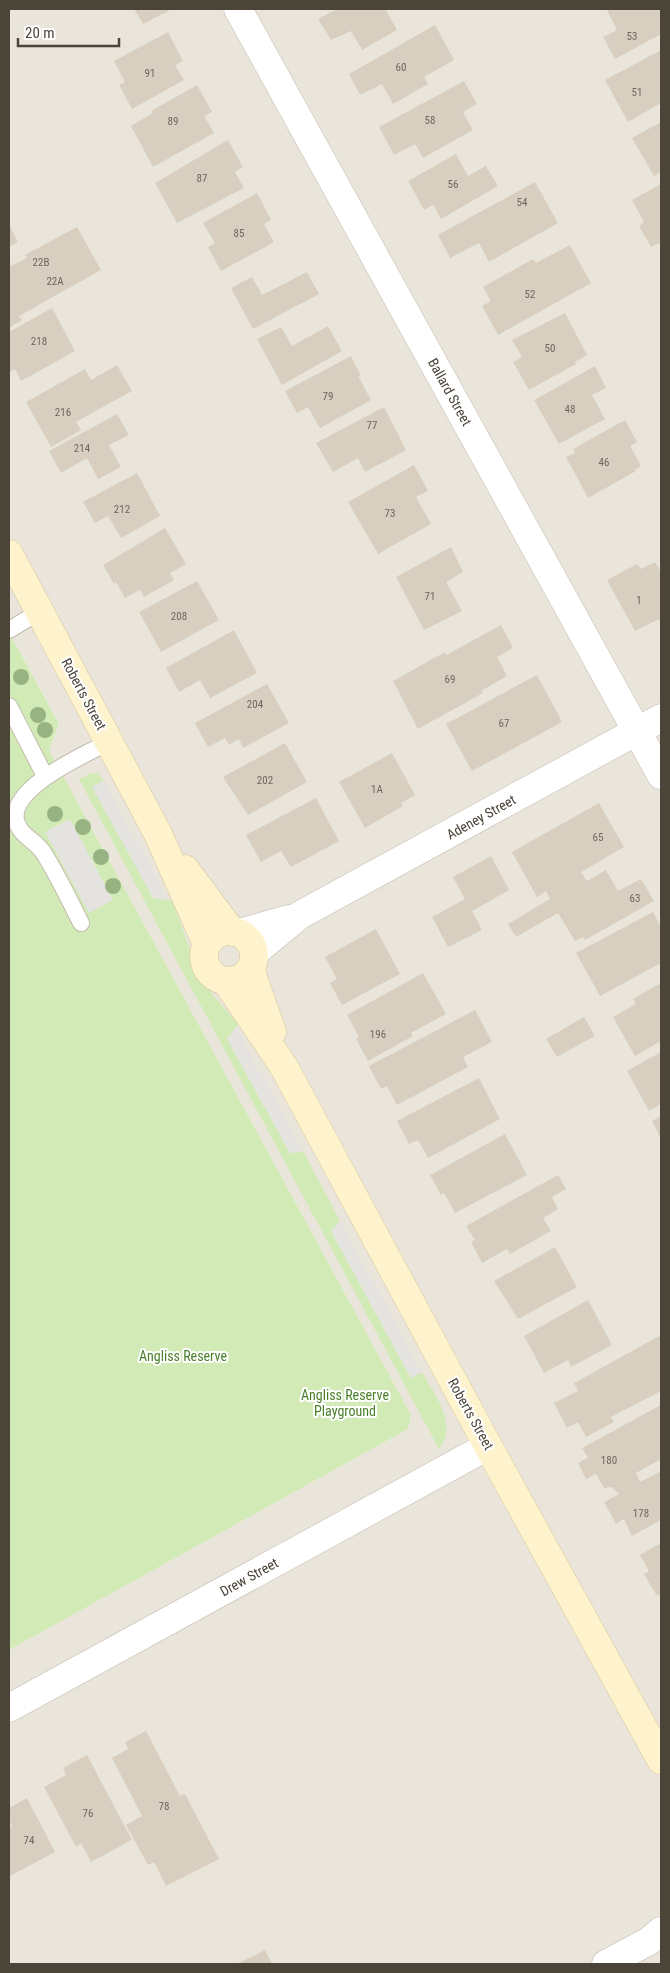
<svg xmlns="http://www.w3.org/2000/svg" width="670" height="1973" font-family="'Roboto Condensed',sans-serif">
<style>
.residential{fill:#eae5da}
.green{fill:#d2eab5}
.parking{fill:#e5e3e0}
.building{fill:#d8cfc1}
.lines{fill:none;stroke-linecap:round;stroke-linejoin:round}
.lane-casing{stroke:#c2bbae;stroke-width:18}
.street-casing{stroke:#c2bbae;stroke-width:29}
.secondary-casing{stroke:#d6c79b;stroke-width:29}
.lane{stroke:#fff;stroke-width:16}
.street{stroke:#fff;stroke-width:28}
.secondary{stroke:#fff3cd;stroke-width:28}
.tree{fill:#97b381}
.labels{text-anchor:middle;stroke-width:4;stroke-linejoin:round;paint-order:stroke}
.number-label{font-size:11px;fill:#6e675b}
.street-label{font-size:14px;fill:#4b4439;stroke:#fff}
.park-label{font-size:14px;fill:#4a7f2a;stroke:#fff}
</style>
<rect width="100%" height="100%" fill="#f6f3ec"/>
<path class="residential" d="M 9,9 L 661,9 L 661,1964 L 9,1964 L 9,1650 L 408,1429 L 411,1415 L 49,750 L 59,723 L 9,632 Z"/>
<path class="green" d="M 9,632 L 59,724 L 49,750 L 411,1415 L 408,1429 L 9,1650 Z
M 92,773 L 97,773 L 104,780 L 93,787 L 153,898 L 168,900 L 173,902 L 201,981 L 238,1024 L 228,1040 L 290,1153 L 303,1151 L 340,1221 L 331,1231 L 411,1378 L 422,1372 C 434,1394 459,1425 439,1449 L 79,779 Z"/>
<path class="parking" d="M 104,780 L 150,866 L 168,900 L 153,898 L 92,787 Z
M 70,819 L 113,900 L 89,913 L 45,832 Z
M 236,1027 L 285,1119 L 303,1151 L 290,1153 L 227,1039 Z
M 340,1221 L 422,1372 L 411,1378 L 331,1231 Z"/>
<path class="building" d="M 134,9 L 172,9 L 143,24 Z
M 337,9 L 388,9 L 386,10 L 397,30 L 362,50 L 351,31 L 331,40 L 318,19 Z
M 609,9 L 661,9 L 661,34 L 615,59 L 603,37 L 617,30 L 607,10 Z
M 435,25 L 454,60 L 424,77 L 428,84 L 393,104 L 382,84 L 360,95 L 349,74 Z
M 168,32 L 183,61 L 175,65 L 184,80 L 132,109 L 119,85 L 125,82 L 114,61 Z
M 661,50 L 661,103 L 628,122 L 605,80 Z
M 464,81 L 477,104 L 463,112 L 473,130 L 423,158 L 415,144 L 394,155 L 379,127 Z
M 197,85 L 212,112 L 204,116 L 214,133 L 153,167 L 131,126 L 153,113 L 151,111 Z
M 661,122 L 661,172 L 654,176 L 632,138 Z
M 228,140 L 243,167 L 235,172 L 244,188 L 177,223 L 155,183 Z
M 456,154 L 468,176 L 486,166 L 498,186 L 441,219 L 433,205 L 424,210 L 408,181 Z
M 535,182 L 558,223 L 489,262 L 479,243 L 450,258 L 438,235 Z
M 661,184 L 661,242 L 651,247 L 639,226 L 644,222 L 632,200 Z
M 257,193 L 271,220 L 264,224 L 274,242 L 221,271 L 208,247 L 215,243 L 203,223 Z
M 9,225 L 18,242 L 9,247 Z
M 77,227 L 101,270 L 19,316 L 22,320 L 9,328 L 9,267 L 27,258 L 25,255 Z
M 570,245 L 591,283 L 498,335 L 482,306 L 491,301 L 483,287 L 533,259 L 536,263 Z
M 307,272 L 319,294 L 253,329 L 231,288 L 252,277 L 262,295 Z
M 52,308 L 75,351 L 21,381 L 15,369 L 9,372 L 9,332 Z
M 565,313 L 587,355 L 575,362 L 576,364 L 529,390 L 513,362 L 522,357 L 512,340 Z
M 328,326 L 342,351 L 282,385 L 257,339 L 281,327 L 292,346 Z
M 351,356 L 361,376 L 358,376 L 371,400 L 320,428 L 308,407 L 297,413 L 285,391 Z
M 117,365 L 132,391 L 76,422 L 81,430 L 51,447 L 26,402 L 85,369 L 91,380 Z
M 595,366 L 606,388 L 592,395 L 605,419 L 559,444 L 534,400 Z
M 384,407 L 406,450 L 365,472 L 358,458 L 333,472 L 316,443 Z
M 117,414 L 129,435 L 109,445 L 121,467 L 98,479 L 87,458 L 61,473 L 49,451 Z
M 625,420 L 637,442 L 630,446 L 641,466 L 635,470 L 636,471 L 588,498 L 566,457 L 575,453 L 573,449 Z
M 414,465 L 428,491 L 416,497 L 431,524 L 378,554 L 348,502 Z
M 137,473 L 160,516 L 121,538 L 108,516 L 95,523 L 83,502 Z
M 165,528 L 186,564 L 170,573 L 174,580 L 144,597 L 140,590 L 125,598 L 116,582 L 114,584 L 103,565 Z
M 451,547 L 463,572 L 446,582 L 462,611 L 424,630 L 396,577 Z
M 655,562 L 661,572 L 661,624 L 659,619 L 635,631 L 607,580 L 637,564 L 641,569 Z
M 197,581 L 219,620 L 161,652 L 139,612 Z
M 501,625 L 513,648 L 497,657 L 507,676 L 481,691 L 483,693 L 418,729 L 393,681 L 445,652 L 446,655 Z
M 234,630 L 257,673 L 210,698 L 200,680 L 179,692 L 166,668 Z
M 537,675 L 562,722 L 472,771 L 446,724 Z
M 267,684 L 289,723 L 243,748 L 239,739 L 229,745 L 225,738 L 208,747 L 195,723 Z
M 285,743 L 307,782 L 248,815 L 223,777 Z
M 392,753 L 415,795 L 401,803 L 403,806 L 365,828 L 339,782 Z
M 316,798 L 339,841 L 291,867 L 281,851 L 261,862 L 246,835 Z
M 599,803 L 624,847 L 581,872 L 587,881 L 606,870 L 618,891 L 641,879 L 654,901 L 585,940 L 583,937 L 575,941 L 558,913 L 516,937 L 508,924 L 550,899 L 546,891 L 537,897 L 512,852 Z
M 491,856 L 509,890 L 472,911 L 482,930 L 448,947 L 432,917 L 465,899 L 453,877 Z
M 653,912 L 661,927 L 661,963 L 600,996 L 576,953 Z
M 376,929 L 400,974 L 342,1005 L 330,983 L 337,979 L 325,957 Z
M 423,973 L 446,1014 L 411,1033 L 413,1036 L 368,1061 L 356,1039 L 359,1037 L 347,1015 Z
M 661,983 L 661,1041 L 635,1056 L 613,1017 L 636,1004 L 633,999 Z
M 475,1010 L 492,1042 L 463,1057 L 468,1067 L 397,1105 L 387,1086 L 381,1089 L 369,1066 Z
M 584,1017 L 595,1036 L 557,1057 L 546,1039 Z
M 661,1052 L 661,1104 L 649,1111 L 627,1071 Z
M 479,1078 L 500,1119 L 428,1158 L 418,1140 L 409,1144 L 397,1121 Z
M 661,1116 L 661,1139 L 652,1121 Z
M 505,1134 L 527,1175 L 455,1213 L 444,1193 L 441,1195 L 430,1175 Z
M 558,1175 L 566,1189 L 552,1197 L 558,1209 L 543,1218 L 551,1231 L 510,1254 L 507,1249 L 482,1263 L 471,1242 L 475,1240 L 466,1226 Z
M 555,1247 L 577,1287 L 518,1319 L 494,1281 Z
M 588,1300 L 612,1345 L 571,1367 L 568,1360 L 544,1373 L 524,1336 Z
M 661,1335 L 661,1391 L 611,1417 L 614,1422 L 586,1437 L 578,1422 L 567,1428 L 554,1403 L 578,1391 L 574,1383 Z
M 661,1405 L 661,1459 L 636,1473 L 640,1482 L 661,1471 L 661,1520 L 632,1536 L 624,1519 L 616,1524 L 604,1502 L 619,1494 L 612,1487 L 604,1488 L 596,1474 L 586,1479 L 578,1463 L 588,1458 L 582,1448 Z
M 661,1543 L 661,1594 L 657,1596 L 644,1574 L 649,1571 L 640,1555 Z
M 146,1731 L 180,1796 L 185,1794 L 219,1859 L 166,1886 L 154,1862 L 148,1865 L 126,1825 L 142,1816 L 112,1758 L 128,1749 L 125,1742 Z
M 87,1755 L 132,1840 L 91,1862 L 81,1843 L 76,1847 L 44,1787 L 66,1775 L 63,1768 Z
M 27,1798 L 55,1852 L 10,1876 L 9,1873 L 9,1828 L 12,1826 L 9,1820 L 9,1808 Z
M 265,1950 L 272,1964 L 237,1964 Z"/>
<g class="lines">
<defs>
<path id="lane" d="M 9,630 L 39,612
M 9,706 L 45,776
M 81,923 C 69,899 57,874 43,852 C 35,840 19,835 16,820 C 10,787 86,754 109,742"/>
<path id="street" d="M 238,9 L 661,775
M 239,933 L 289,919
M 254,953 L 300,915 L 661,718
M 9,1708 L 488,1446
M 606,1964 L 649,1941 L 661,1931"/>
<path id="secondary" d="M 9,554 L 158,834 L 207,944
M 185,869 L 232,932
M204 956a25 25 0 1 1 50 0a25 25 0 1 1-50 0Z
M 250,969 L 272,1032
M 226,981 L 284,1067 L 488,1446 L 661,1760"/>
</defs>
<use href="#lane" class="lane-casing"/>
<use href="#street" class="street-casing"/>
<use href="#secondary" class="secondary-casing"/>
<use href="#lane" class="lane"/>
<use href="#street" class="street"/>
<use href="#secondary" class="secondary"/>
</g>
<g class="tree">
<circle cx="21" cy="677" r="8"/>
<circle cx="38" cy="715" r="8"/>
<circle cx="45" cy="730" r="8"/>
<circle cx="55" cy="814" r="8"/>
<circle cx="83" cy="827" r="8"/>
<circle cx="101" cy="857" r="8"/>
<circle cx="113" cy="886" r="8"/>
</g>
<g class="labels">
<g class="number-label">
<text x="632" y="40">53</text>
<text x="401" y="71">60</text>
<text x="150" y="77">91</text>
<text x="637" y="96">51</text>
<text x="430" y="124">58</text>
<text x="173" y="125">89</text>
<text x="202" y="182">87</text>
<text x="453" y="188">56</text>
<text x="522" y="206">54</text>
<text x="239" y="237">85</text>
<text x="41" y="266">22B</text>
<text x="55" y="285">22A</text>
<text x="530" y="298">52</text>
<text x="39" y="345">218</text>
<text x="550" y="352">50</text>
<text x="328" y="400">79</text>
<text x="570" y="413">48</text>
<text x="63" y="416">216</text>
<text x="372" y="429">77</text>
<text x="82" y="452">214</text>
<text x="604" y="466">46</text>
<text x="122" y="513">212</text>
<text x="390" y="517">73</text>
<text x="430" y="600">71</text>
<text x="639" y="604">1</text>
<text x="179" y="620">208</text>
<text x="450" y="683">69</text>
<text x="255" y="708">204</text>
<text x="504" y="727">67</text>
<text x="265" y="784">202</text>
<text x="377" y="793">1A</text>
<text x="598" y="841">65</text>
<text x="635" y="902">63</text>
<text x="378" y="1038">196</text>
<text x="609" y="1464">180</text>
<text x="641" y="1517">178</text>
<text x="164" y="1810">78</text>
<text x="88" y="1817">76</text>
<text x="29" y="1844">74</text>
</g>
<g class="street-label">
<text transform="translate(450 392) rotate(61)" y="5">Ballard Street</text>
<text transform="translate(84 694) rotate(62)" y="5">Roberts Street</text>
<text transform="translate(481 817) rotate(-29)" y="5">Adeney Street</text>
<text transform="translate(471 1414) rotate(61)" y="5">Roberts Street</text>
<text transform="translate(249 1577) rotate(-29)" y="5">Drew Street</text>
</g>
<g class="park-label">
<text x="183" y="1361">Angliss Reserve</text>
<text x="345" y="1400">Angliss Reserve<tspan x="345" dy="16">Playground</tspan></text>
</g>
</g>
<rect width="670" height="1973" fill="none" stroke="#4b4439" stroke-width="20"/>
<path d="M18 38v8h101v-8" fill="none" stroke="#4b4439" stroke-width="2.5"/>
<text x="25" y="38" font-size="15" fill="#4b4439" stroke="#ffffff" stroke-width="4" paint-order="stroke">20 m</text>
</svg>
